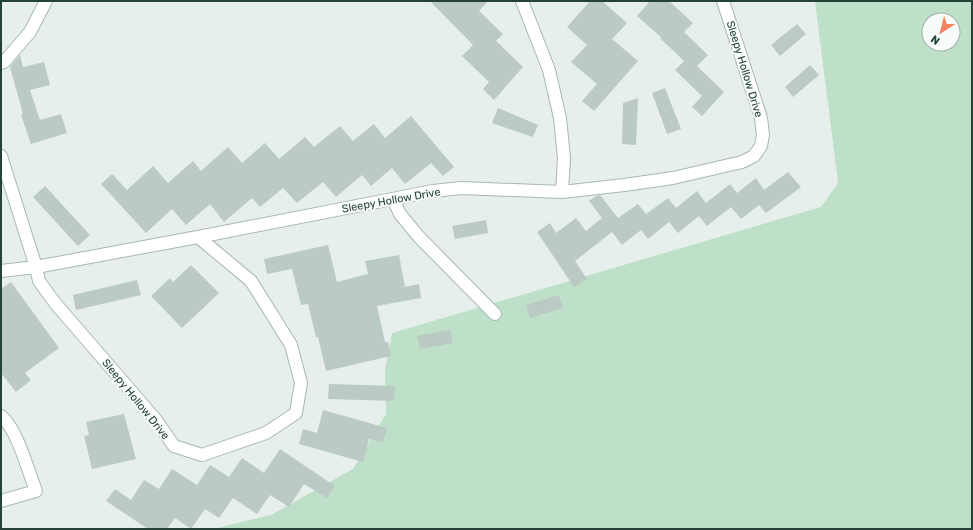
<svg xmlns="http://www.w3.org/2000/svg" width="973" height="530" font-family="Rubik,sans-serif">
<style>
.green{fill:#bfe0c8;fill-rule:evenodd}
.building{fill:#bbcac4}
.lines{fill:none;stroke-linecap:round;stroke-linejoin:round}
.minor-casing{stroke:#a8b8b2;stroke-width:14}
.minor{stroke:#fff;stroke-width:12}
.labels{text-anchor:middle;stroke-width:4;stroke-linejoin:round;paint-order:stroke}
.street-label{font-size:11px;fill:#24423a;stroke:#f7fbf9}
</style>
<rect width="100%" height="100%" fill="#e6efeb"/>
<path class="green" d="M 815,1 L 972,1 L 972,529 L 213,529 L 271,515 L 353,469 L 386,414 L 385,370 L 392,333 L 821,207 L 838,183 ZM 929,20 L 953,20 L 953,44 L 929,44 Z"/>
<path class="building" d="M 430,1 L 488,1 L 479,11 L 503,34 L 496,41 L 523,67 L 494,100 L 483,89 L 489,82 L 462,56 L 473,45 Z
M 590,1 L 602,1 L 627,23 L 612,39 L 638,61 L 594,111 L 582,101 L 597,84 L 571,62 L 587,45 L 567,27 Z
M 650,1 L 669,1 L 693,23 L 684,32 L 708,55 L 697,66 L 724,92 L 702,116 L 692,107 L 702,96 L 675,70 L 684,61 L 660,38 L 661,37 L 637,16 Z
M 797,24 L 806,34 L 780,56 L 771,45 Z
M 20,55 L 23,67 L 44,62 L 50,85 L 30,90 L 40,120 L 61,114 L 67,133 L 31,144 L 21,115 L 23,114 L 10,67 Z
M 810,65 L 819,75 L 793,97 L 785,87 Z
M 665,88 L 681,129 L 667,134 L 652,93 Z
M 638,98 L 636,145 L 622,144 L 623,103 Z
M 498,108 L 538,125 L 533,137 L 492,123 Z
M 411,116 L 454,167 L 443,176 L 431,163 L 405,184 L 392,168 L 371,186 L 362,175 L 336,197 L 323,182 L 297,203 L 283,188 L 260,207 L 252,198 L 224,222 L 210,204 L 186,225 L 172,209 L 146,233 L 101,184 L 112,174 L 127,190 L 153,166 L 168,183 L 193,161 L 201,171 L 228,147 L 242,163 L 265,143 L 279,159 L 305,137 L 314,147 L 340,126 L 353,141 L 374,124 L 385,138 Z
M 788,172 L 801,187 L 766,213 L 759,205 L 741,219 L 731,207 L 707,226 L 699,216 L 678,233 L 669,222 L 648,239 L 641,230 L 622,245 L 612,232 L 575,261 L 587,279 L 574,287 L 537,232 L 550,223 L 556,233 L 576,218 L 586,231 L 602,218 L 589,201 L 596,196 L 600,195 L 618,218 L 638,204 L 646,214 L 668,198 L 676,208 L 697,191 L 706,203 L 730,184 L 737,193 L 756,178 L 764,190 Z
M 45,186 L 90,235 L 78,246 L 33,197 Z
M 486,220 L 488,233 L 455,239 L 452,226 Z
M 328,245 L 337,282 L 368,274 L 365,261 L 399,255 L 405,287 L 419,284 L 421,298 L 377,306 L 385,342 L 388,342 L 391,356 L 326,371 L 318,337 L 316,337 L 308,304 L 301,305 L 292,269 L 267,274 L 264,259 Z
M 191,265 L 219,293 L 182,328 L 151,296 L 170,278 L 173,282 Z
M 137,280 L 141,295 L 76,310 L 73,295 Z
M 11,282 L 59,348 L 25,373 L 31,380 L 16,392 L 1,373 L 1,289 Z
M 559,295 L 563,308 L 530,318 L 526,305 Z
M 450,330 L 453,343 L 420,349 L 417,336 Z
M 329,384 L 395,386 L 394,401 L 328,399 Z
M 323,410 L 387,428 L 383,442 L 369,439 L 363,462 L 299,444 L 303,429 L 317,433 Z
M 124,414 L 136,459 L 92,469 L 84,436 L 89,435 L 86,422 Z
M 280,449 L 335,486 L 327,498 L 304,484 L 289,507 L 270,495 L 257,514 L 233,498 L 219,518 L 205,509 L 191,529 L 175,518 L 167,529 L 148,529 L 106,501 L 115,489 L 131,500 L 144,480 L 159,489 L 172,469 L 197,485 L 210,465 L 229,477 L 242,458 L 264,473 Z"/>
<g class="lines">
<defs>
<path id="minor" d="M 522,1 L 549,70 L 560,118 L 564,158 L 562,192
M 1,63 L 4,62 L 30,32 L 46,1
M 1,156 L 36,267 L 39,281 L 55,303 L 156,420 L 174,446 L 202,455 L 266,433 L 296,413 L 301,383 L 291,345 L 251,281 L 198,237
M 393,199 L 400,214 L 419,237 L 495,314
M 1,271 L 36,267 L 198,237 L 433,191 L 461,188 L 562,192 L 624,185 L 673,178 L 742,162 L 754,156 L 761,146 L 763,135 L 761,118 L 723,1
M 1,416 C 17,428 28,471 36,491 L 1,501"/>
</defs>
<use href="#minor" class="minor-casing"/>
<use href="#minor" class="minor"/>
</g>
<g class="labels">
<g class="street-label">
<text transform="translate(745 69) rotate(73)" y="4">Sleepy Hollow Drive</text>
<text transform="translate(391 200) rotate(-10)" y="4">Sleepy Hollow Drive</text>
<text transform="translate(136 399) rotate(51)" y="4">Sleepy Hollow Drive</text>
</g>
</g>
<rect width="973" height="530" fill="none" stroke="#24423a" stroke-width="4"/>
<g transform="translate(941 32) rotate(216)"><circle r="19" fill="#f7fbf9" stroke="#a3b1ad"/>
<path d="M0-3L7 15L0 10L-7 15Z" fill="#f4845f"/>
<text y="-6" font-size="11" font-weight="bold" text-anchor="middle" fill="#24423a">N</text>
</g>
</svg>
